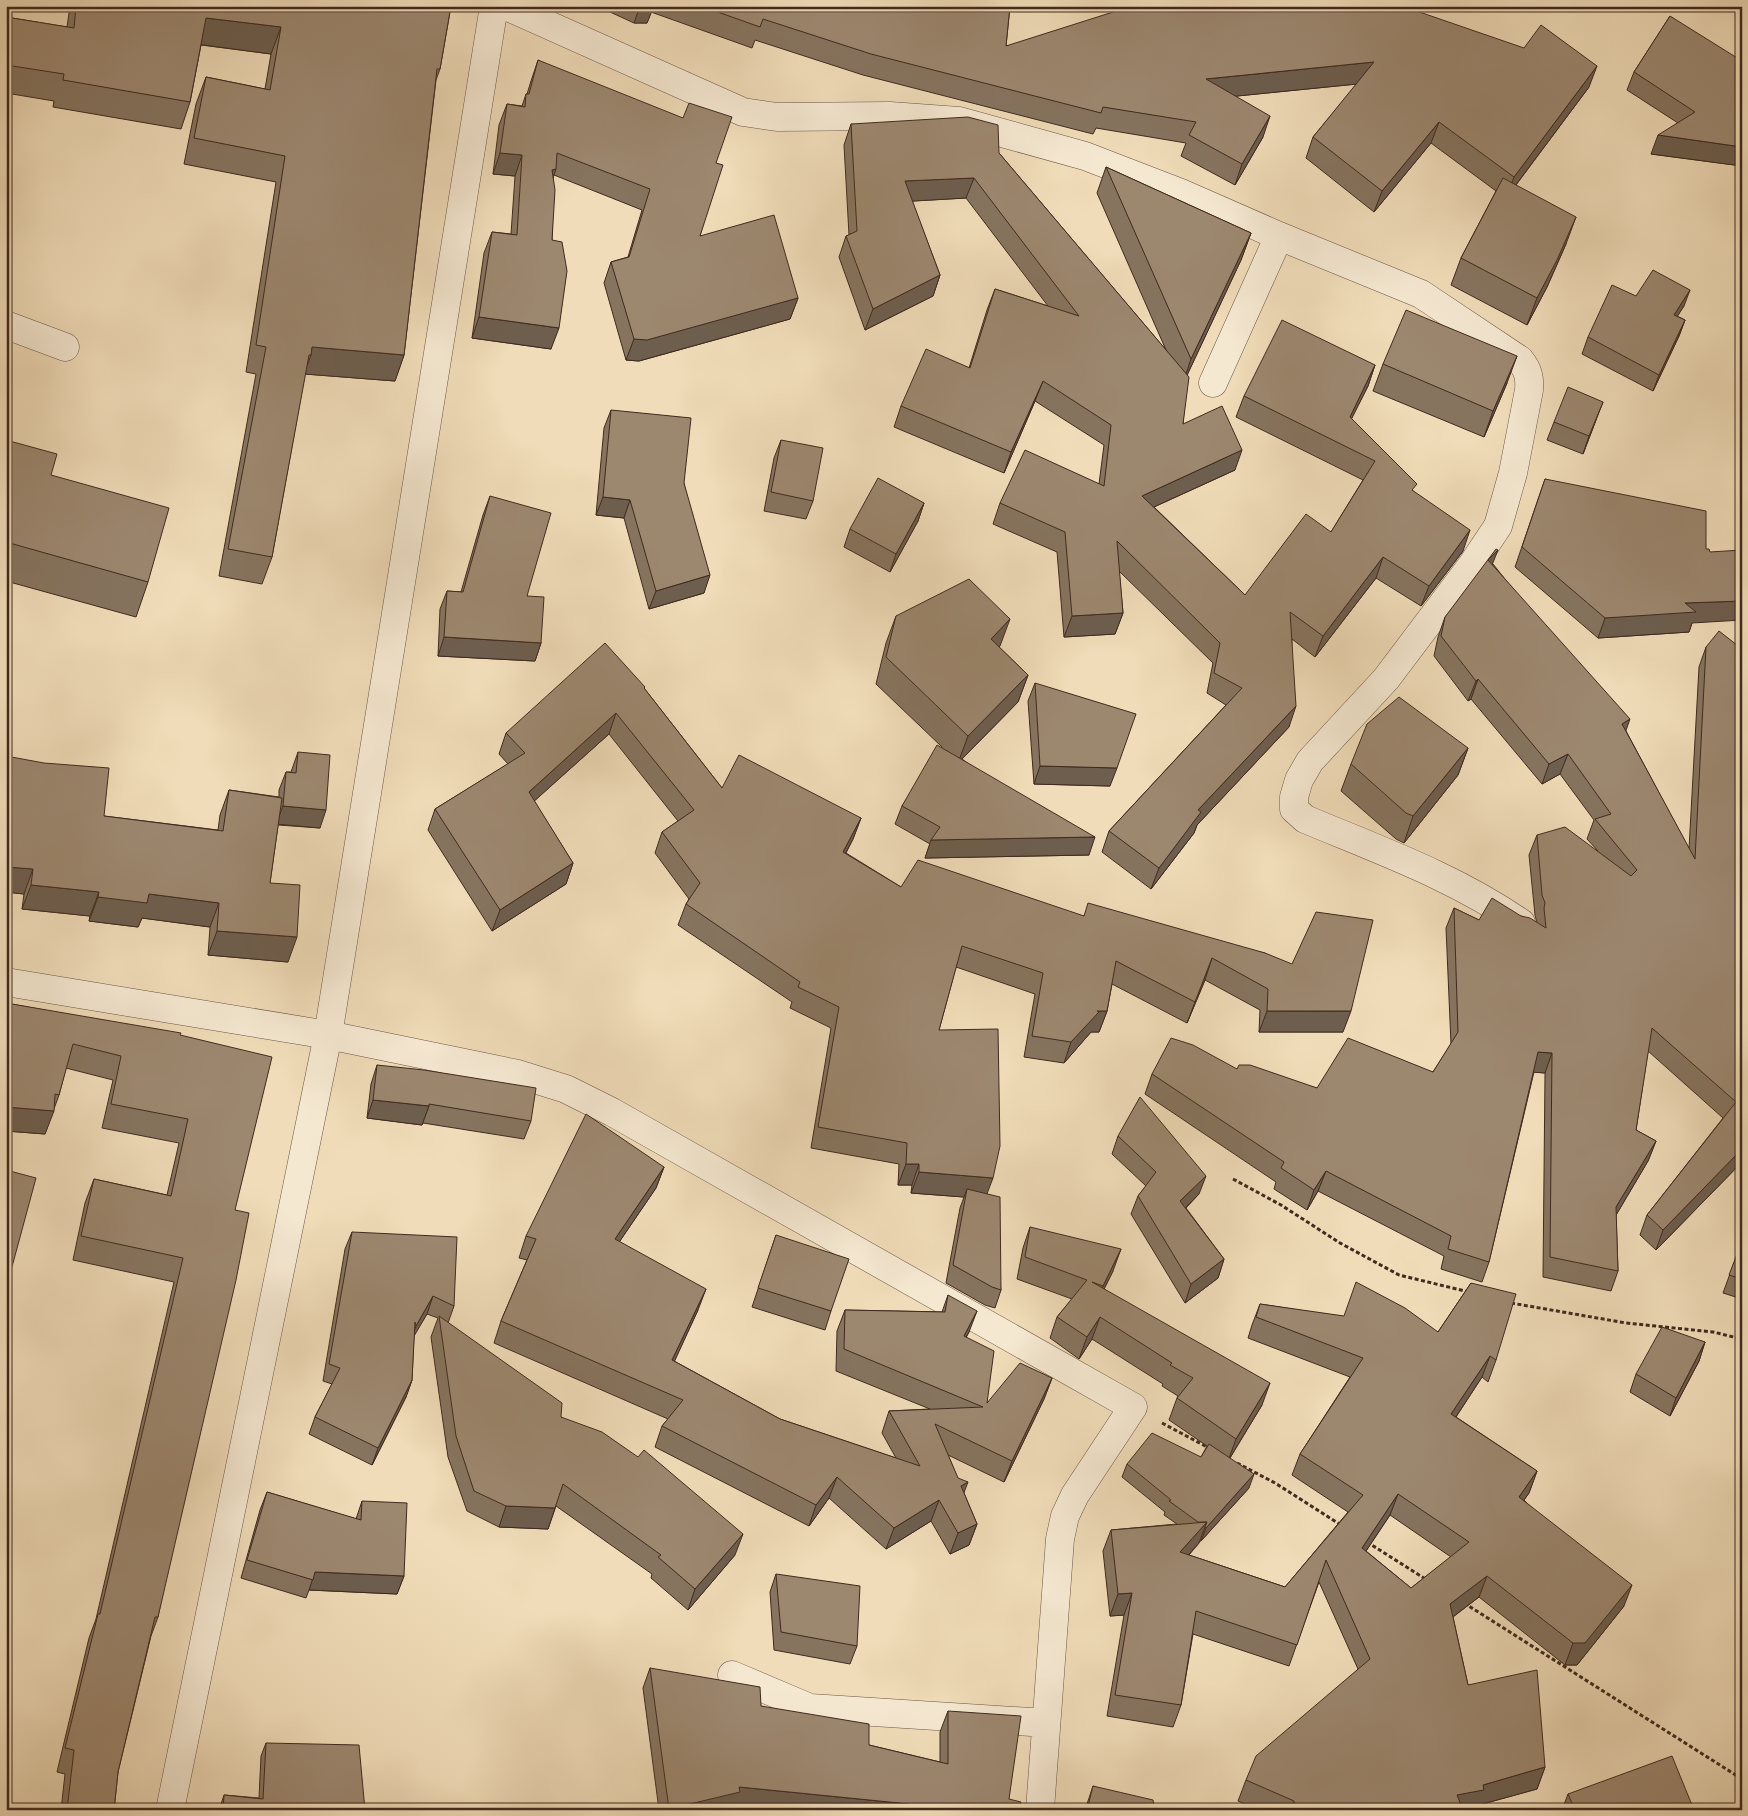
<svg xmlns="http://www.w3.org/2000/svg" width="1748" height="1816" font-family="'IM FELL Great Primer',serif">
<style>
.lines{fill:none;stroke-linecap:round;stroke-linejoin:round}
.minor-casing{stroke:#6c5645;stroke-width:29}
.path{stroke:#402a1f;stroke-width:3;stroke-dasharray:4 2.5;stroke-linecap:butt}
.minor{stroke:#f5e8d1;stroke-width:28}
.wall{fill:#86745f;stroke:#402a1f;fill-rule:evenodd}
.shaded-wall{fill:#6d5e4e;stroke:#402a1f}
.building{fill:#9c876f;stroke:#402a1f;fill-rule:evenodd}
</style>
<rect width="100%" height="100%" fill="#f0dcb8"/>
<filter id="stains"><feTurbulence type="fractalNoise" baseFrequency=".004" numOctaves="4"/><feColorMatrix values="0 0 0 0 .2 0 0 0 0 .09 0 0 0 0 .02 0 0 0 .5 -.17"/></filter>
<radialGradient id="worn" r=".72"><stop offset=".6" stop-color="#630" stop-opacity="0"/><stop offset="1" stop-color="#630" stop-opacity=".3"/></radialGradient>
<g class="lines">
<defs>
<path id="minor" d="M 506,6 L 743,112 L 777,117 L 890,116 L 959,121 L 1085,156 L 1181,193 L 1279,236 L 1421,294 L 1520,360 C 1528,370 1530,377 1529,390 L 1513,473 L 1498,526 L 1472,565 L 1386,679 L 1310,761 L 1299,780 L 1294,797 L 1294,809 L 1305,819 C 1379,850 1455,877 1521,923
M 6,325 L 65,347
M 1213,383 L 1279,236
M 6,982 L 328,1035 L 518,1074 L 566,1089 L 612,1112 L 1133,1407 L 1075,1495 L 1065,1516 L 1060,1539 L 1040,1810
M 732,1675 L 810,1708 L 1046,1723
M 170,1810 L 328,1035 L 494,6"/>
</defs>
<use href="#minor" class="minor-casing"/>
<path class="path" d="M 1233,1179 L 1281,1205 L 1340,1243 L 1399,1275 L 1469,1292
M 1511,1303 L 1626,1323 L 1713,1332 L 1742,1339
M 1162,1423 L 1209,1448
M 1237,1463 L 1275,1483 L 1341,1525
M 1367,1542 L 1427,1580
M 1464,1603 L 1742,1779"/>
<use href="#minor" class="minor"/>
</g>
<path class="wall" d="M 70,6 L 451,6 L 440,69 L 436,80 L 404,355 L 395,381 L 305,374 L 272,557 L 262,584 L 219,576 L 256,374 L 246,372 L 276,182 L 184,164 L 196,104 L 206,77 L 265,89 L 271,54 L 201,45 L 190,102 L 181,129 L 53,107 L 54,101 L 6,93 L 6,17 L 67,27 Z
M 597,6 L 1010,6 L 1006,46 L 1392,12 L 1589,87 L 1516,185 L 1566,244 L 1547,287 L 1527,325 L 1451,285 L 1461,258 L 1496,191 L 1431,143 L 1374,212 L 1306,158 L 1313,137 L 1357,84 L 1236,96 L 1263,137 L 1235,185 L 1181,156 L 1186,143 L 1096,128 L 1093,134 L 863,75 L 755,40 L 752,48 L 651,12 L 647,23 L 634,23 Z
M 1670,16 L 1742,166 L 1651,154 L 1678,123 L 1627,90 L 1634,72 Z
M 538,60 L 716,163 L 700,236 L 798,298 L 790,319 L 639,361 L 626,360 L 604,283 L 611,262 L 628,257 L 642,210 L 554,175 L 553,178 L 552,240 L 551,349 L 472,338 L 484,253 L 492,232 L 511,234 L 515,176 L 493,174 L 499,125 L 507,104 L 522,106 L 526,94 L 527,94 L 531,81 Z
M 851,124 L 999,153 L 1166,350 L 1097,193 L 1106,167 L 1251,233 L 1241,260 L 1187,375 L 1183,424 L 1235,470 L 1154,507 L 1245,595 L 1331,532 L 1363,480 L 1236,417 L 1244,396 L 1375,365 L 1368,386 L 1351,419 L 1414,492 L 1463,551 L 1421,606 L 1376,578 L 1315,657 L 1292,639 L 1289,727 L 1197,825 L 1194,833 L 1151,889 L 1102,852 L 1109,831 L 1226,705 L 1207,693 L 1213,663 L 1119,571 L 1123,613 L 1115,634 L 1064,637 L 1057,552 L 993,524 L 1000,503 L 1099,484 L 1104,445 L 1035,401 L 1004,473 L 894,427 L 901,406 L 969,368 L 987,310 L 995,289 L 1048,306 L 966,198 L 912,201 L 940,275 L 933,296 L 865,330 L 839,257 L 846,236 L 849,235 L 844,145 Z
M 1636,296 L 1684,306 L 1677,316 L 1685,320 L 1679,336 L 1653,391 L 1582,354 L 1588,337 Z
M 1383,364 L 1507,383 L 1484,437 L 1373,391 Z
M 611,410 L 684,483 L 704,593 L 649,609 L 624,518 L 596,515 L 604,428 Z
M 1596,420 L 1583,454 L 1547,440 L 1554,422 Z
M 6,440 L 148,582 L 136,617 L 6,581 Z
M 781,440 L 813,501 L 806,519 L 764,511 L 774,458 Z
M 1545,479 L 1706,549 L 1710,552 L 1692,623 L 1689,632 L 1598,638 L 1515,567 Z
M 490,496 L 527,596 L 541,643 L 535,661 L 438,656 L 440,609 L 447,591 L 461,592 L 483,515 Z
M 924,503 L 918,521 L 890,572 L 844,547 L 850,529 Z
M 1493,564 L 1626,731 L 1689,849 L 1699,667 L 1706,647 L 1742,649 L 1742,1162 L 1656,1250 L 1640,1235 L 1647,1215 L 1723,1118 L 1648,1051 L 1636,1130 L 1656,1141 L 1648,1161 L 1616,1215 L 1618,1271 L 1611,1291 L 1543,1277 L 1545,1073 L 1534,1072 L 1489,1262 L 1482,1282 L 1441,1269 L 1444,1256 L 1318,1191 L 1307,1210 L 1274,1189 L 1276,1182 L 1145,1094 L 1152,1074 L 1237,1069 L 1317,1088 L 1433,1072 L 1451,1044 L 1446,928 L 1454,908 L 1479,920 L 1521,916 L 1537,923 L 1535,915 L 1529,855 L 1537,835 L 1598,851 L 1587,839 L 1594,820 L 1560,774 L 1542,784 L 1471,699 L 1468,701 L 1434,656 L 1438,637 L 1445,617 Z
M 896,616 L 1000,646 L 999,647 L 1028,675 L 1018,702 L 962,759 L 1089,855 L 925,858 L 930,844 L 895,824 L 902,806 L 942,747 L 876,684 L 886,643 Z
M 1035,683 L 1110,786 L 1034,784 L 1028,701 Z
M 645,687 L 644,688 L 722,788 L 861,818 L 853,839 L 846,853 L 901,887 L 1084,916 L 1265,953 L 1343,1032 L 1259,1032 L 1260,1010 L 1205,980 L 1187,1023 L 1112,984 L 1107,1011 L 1099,1032 L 1091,1032 L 1064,1063 L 1024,1057 L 1035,994 L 956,967 L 939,1030 L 987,1194 L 1001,1290 L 995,1308 L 985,1305 L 946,1283 L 960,1208 L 964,1197 L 911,1193 L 912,1185 L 898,1185 L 899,1164 L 811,1148 L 831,1028 L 790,1008 L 792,1002 L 678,925 L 686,904 L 689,899 L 655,853 L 662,832 L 678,821 L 609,734 L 534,801 L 573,863 L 566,884 L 492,931 L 428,830 L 435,809 L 508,764 L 499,754 L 506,733 Z
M 1468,748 L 1458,775 L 1404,843 L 1396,839 L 1341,791 L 1351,764 Z
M 298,752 L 320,828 L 278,825 L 270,883 L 288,962 L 208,955 L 210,927 L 142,918 L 138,927 L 89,921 L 90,916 L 22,909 L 24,894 L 6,892 L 6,756 L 104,816 L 218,830 L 220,815 L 229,790 L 279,797 L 279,790 L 286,772 L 291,772 Z
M 6,1003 L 180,1035 L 235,1210 L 158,1617 L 151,1636 L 118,1772 L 114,1810 L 61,1810 L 65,1774 L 57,1772 L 89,1638 L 96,1619 L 174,1282 L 73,1260 L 85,1203 L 94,1179 L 167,1195 L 179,1143 L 102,1128 L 113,1080 L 66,1068 L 59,1095 L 45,1134 L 6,1131 Z
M 377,1065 L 531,1121 L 524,1139 L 423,1123 L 422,1125 L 367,1118 L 371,1084 Z
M 1118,1136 L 1199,1194 L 1186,1208 L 1224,1259 L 1218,1278 L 1185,1303 L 1131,1214 L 1138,1196 L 1146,1186 L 1112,1154 Z
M 664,1167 L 656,1188 L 619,1242 L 698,1310 L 674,1361 L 780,1419 L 896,1458 L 882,1433 L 889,1411 L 930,1409 L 836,1371 L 837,1331 L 845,1310 L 942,1312 L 948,1295 L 969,1332 L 966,1337 L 987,1403 L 1052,1378 L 1044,1399 L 1004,1482 L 948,1455 L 977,1524 L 969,1545 L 950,1554 L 931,1521 L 886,1549 L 829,1498 L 809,1526 L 655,1447 L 662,1426 L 668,1419 L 494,1343 L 501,1321 L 527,1260 L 519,1258 L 526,1236 Z
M 1030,1227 L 1113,1271 L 1104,1289 L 1262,1405 L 1230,1458 L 1249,1488 L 1201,1541 L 1200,1541 L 1199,1543 L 1189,1555 L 1285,1587 L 1348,1512 L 1292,1475 L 1300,1454 L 1350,1377 L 1248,1338 L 1252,1325 L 1260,1304 L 1438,1332 L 1471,1283 L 1496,1360 L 1488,1382 L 1482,1377 L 1456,1417 L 1537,1471 L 1529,1493 L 1524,1500 L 1624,1606 L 1577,1665 L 1565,1665 L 1479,1597 L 1453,1617 L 1468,1685 L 1545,1767 L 1537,1789 L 1479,1805 L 1477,1810 L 1258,1810 L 1238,1801 L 1246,1780 L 1358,1669 L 1319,1582 L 1289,1666 L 1193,1634 L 1181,1705 L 1173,1727 L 1107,1716 L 1124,1615 L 1110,1616 L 1103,1551 L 1111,1530 L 1177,1524 L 1164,1515 L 1165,1512 L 1122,1477 L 1127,1464 L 1201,1457 L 1207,1446 L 1169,1420 L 1177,1398 L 1178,1396 L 1162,1386 L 1163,1384 L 1092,1339 L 1079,1359 L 1050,1338 L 1057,1317 L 1072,1299 L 1017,1279 L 1023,1248 ZM 1390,1515 L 1451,1557 L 1411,1588 L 1366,1551 Z
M 352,1232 L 454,1306 L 448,1323 L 561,1417 L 735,1555 L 688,1610 L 651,1578 L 652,1574 L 556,1506 L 548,1529 L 499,1527 L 467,1511 L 448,1457 L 431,1337 L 438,1318 L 427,1314 L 414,1335 L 412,1380 L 406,1397 L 372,1465 L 309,1434 L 315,1417 L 332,1384 L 323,1381 L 345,1249 Z
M 776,1235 L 831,1311 L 825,1330 L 752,1307 Z
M 1742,1241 L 1742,1299 L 1723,1293 Z
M 1705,1342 L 1699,1361 L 1670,1416 L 1630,1392 L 1636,1374 Z
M 267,1492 L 356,1519 L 362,1501 L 404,1576 L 397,1594 L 309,1590 L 306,1598 L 241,1578 L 260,1510 Z
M 776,1574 L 857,1646 L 850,1664 L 774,1650 L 770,1592 Z
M 650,1668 L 761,1706 L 869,1745 L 940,1762 L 940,1732 L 948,1711 L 1009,1799 L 1019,1810 L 754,1810 L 734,1808 L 733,1810 L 659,1810 L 643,1688 Z
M 266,1743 L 365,1810 L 219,1810 L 224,1795 L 259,1798 L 261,1756 Z
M 1093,1786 L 1155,1810 L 1085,1810 Z
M 1568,1794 L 1694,1810 L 1562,1810 Z"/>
<path class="shaded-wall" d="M 640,6 L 654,6 L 647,23 L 634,23 Z
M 206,18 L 281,27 L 271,54 L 196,44 Z
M 1374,62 L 1367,83 L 1198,100 L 1206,79 Z
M 1597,66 L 1589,87 L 1506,198 L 1514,177 Z
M 1270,116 L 1263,137 L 1235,185 L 1242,164 Z
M 1439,122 L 1431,143 L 1374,212 L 1382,191 Z
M 1658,135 L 1742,147 L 1742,166 L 1651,154 Z
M 500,153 L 522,155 L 515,176 L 493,174 Z
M 556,169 L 549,190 L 552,170 Z
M 974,178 L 966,198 L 897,202 L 905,181 Z
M 1576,217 L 1566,244 L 1547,287 L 1527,325 L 1537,298 Z
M 1251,233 L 1241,260 L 1182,386 L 1191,359 Z
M 940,275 L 933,296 L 865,330 L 873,309 Z
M 1690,290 L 1684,306 L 1668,331 L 1674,315 Z
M 798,298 L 790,319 L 639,361 L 626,360 L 634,339 Z
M 479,317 L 559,328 L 551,349 L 472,338 Z
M 1685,320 L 1679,336 L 1653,391 L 1659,375 Z
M 312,347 L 404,355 L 395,381 L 304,374 L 311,355 Z
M 1517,356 L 1507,383 L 1484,437 L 1493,411 Z
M 1375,365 L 1368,386 L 1342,438 L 1350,417 Z
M 1043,381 L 1035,401 L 1004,473 L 1011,452 Z
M 1603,402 L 1596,420 L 1583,454 L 1589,436 Z
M 1242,450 L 1235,470 L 1134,516 L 1142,496 Z
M 603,497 L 630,500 L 624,518 L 596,515 Z
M 924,503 L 918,521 L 890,572 L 896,554 Z
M 1470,530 L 1463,551 L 1421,606 L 1429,586 Z
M 1498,550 L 1490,570 L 1488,560 Z
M 1383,557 L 1376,578 L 1315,657 L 1323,636 Z
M 710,575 L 704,593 L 649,609 L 656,591 Z
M 1742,601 L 1742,620 L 1692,623 L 1689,632 L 1598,638 L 1605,618 L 1685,603 Z
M 1123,613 L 1115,634 L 1064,637 L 1072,616 Z
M 1010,619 L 1000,646 L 981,666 L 991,639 Z
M 444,637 L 541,643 L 535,661 L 438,656 Z
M 1028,675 L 1018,702 L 958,763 L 968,736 Z
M 1478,679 L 1471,699 L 1468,701 L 1476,681 Z
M 1296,706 L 1289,727 L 1197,825 L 1194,833 L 1151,889 L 1159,868 L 1198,810 Z
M 616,713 L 609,734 L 521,813 L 529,792 Z
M 1630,719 L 1623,739 L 1622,724 Z
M 1468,748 L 1458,775 L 1404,843 L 1413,816 Z
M 1568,754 L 1560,774 L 1542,784 L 1549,764 Z
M 1040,766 L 1117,768 L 1110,786 L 1034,784 Z
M 283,806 L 326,810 L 320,828 L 276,824 Z
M 861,818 L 853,839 L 835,873 L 843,852 Z
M 1095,837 L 1089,855 L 925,858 L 931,840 Z
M 573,863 L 566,884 L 492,931 L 500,910 Z
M 6,867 L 33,869 L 24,894 L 6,892 Z
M 31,885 L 99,892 L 90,916 L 22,909 Z
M 149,894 L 219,903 L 210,927 L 142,918 L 138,927 L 89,921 L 98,897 Z
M 217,931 L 297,937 L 288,962 L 208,955 Z
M 1212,958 L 1205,980 L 1187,1023 L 1195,1002 Z
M 1097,1011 L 1107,1011 L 1099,1032 L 1091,1032 L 1064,1063 L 1071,1042 Z
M 1267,1011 L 1351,1011 L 1343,1032 L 1259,1032 Z
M 1538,1052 L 1552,1053 L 1545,1073 L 1531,1072 Z
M 373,1100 L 429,1106 L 422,1125 L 367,1118 Z
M 6,1107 L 54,1111 L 45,1134 L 6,1131 Z
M 1656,1141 L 1648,1161 L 1609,1227 L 1616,1207 Z
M 1742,1149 L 1742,1162 L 1656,1250 L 1663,1230 Z
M 906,1164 L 919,1164 L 912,1185 L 898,1185 Z
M 664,1167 L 656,1188 L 607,1260 L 615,1239 Z
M 1326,1171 L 1318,1191 L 1307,1210 L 1314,1190 Z
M 919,1172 L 993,1178 L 985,1199 L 967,1189 L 964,1197 L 911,1193 Z
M 1206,1176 L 1199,1194 L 1174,1219 L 1180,1201 Z
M 1121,1249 L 1113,1271 L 1095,1307 L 1103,1286 Z
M 1224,1259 L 1218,1278 L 1185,1303 L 1191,1284 Z
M 706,1289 L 698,1310 L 665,1382 L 672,1360 Z
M 433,1296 L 427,1314 L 410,1343 L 416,1326 Z
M 977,1311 L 969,1332 L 956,1357 L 964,1336 Z
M 1100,1317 L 1092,1339 L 1079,1359 L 1087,1337 Z
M 1705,1342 L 1699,1361 L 1670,1416 L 1676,1398 Z
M 1490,1356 L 1482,1377 L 1444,1435 L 1451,1414 Z
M 1052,1378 L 1044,1399 L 1004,1482 L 1012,1461 Z
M 412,1380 L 406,1397 L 372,1465 L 378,1448 Z
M 1270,1383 L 1262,1405 L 1228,1461 L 1236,1439 Z
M 1537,1471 L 1529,1493 L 1511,1518 L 1519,1497 Z
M 1254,1474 L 1249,1488 L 1201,1541 L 1206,1528 Z
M 837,1477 L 829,1498 L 809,1526 L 816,1505 Z
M 968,1482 L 960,1503 L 961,1486 Z
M 1398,1494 L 1390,1515 L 1354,1569 L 1362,1548 Z
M 939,1500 L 931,1521 L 886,1549 L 894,1528 Z
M 506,1506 L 555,1508 L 548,1529 L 499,1527 Z
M 1207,1522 L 1199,1543 L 1172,1573 L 1180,1552 Z
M 977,1524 L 969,1545 L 950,1554 L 958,1533 Z
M 743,1534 L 735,1555 L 688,1610 L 695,1589 Z
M 315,1572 L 404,1576 L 397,1594 L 309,1590 Z
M 1487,1576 L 1479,1597 L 1442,1625 L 1450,1604 Z
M 1632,1585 L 1624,1606 L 1577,1665 L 1565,1665 L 1573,1643 Z
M 1132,1593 L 1124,1615 L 1110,1616 L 1118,1594 Z
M 1545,1767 L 1537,1789 L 1479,1805 L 1477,1810 L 1452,1810 L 1457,1795 L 1483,1785 Z
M 739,1787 L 909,1804 L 906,1810 L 754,1810 L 734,1808 L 733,1810 L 669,1810 Z"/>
<path class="building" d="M 76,6 L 451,6 L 440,69 L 437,69 L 404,355 L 312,347 L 311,355 L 309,355 L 272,557 L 228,549 L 266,347 L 256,345 L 285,156 L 194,138 L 206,77 L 270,90 L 281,27 L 206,18 L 190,102 L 63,80 L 64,74 L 6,65 L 6,17 L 74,28 Z
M 701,6 L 1010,6 L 1006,46 L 1132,6 L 1385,6 L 1392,12 L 1397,6 L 1402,6 L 1524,48 L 1541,25 L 1597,66 L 1514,177 L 1439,122 L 1382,191 L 1313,137 L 1374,62 L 1206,79 L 1270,116 L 1242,164 L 1189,135 L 1196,122 L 1103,107 L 1101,113 L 871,54 L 763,19 L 760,27 Z
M 1670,16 L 1742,61 L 1742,147 L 1658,135 L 1695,112 L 1634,72 Z
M 538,60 L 683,118 L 689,103 L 732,117 L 716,163 L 723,165 L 700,236 L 774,215 L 798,298 L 647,340 L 634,339 L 611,262 L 629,257 L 650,189 L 557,153 L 556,169 L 552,170 L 555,190 L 552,240 L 562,242 L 567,271 L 559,328 L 479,317 L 492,232 L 517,235 L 522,155 L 500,153 L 507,104 L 525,107 L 526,94 L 529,94 Z
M 968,117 L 998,125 L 999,153 L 1189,377 L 1183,424 L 1222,406 L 1242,450 L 1142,496 L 1245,595 L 1306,514 L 1331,532 L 1375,461 L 1244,396 L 1282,320 L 1375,365 L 1350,417 L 1417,484 L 1412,490 L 1470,530 L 1429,586 L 1383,557 L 1323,636 L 1290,612 L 1296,706 L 1198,810 L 1201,812 L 1159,868 L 1109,831 L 1242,688 L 1214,673 L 1220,643 L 1117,541 L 1123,613 L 1072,616 L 1065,532 L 1000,503 L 1025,450 L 1104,486 L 1111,425 L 1043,381 L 1011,452 L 901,406 L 926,349 L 970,368 L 995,289 L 1079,316 L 974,178 L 905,181 L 940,275 L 873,309 L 846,236 L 857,231 L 851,124 Z
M 1106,167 L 1251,233 L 1191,359 Z
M 1503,178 L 1576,217 L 1557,260 L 1537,298 L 1461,258 Z
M 1653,270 L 1690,290 L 1674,315 L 1685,320 L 1659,375 L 1588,337 L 1612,285 L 1636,296 Z
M 1406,310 L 1517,356 L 1493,411 L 1383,364 Z
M 1568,387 L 1603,402 L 1589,436 L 1554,422 Z
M 611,410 L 691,418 L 684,483 L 710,575 L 656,591 L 630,500 L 603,497 Z
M 6,440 L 57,454 L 51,475 L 169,508 L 148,582 L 6,542 Z
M 781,440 L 823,448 L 813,501 L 771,492 Z
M 878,478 L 924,503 L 896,554 L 850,529 Z
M 1545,479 L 1706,511 L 1706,549 L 1709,549 L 1710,552 L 1742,550 L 1742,601 L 1685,603 L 1696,612 L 1605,618 L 1522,547 Z
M 490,496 L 551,513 L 527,596 L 544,597 L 541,643 L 444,637 L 447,591 L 463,592 Z
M 1496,549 L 1498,550 L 1488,560 L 1630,719 L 1622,724 L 1695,859 L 1706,647 L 1719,631 L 1742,649 L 1742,1149 L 1663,1230 L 1647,1215 L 1736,1102 L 1652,1028 L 1636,1130 L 1656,1141 L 1616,1207 L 1618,1271 L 1550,1257 L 1552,1053 L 1538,1052 L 1489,1262 L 1448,1249 L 1451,1236 L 1326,1171 L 1314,1190 L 1281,1168 L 1284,1162 L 1152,1074 L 1171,1038 L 1193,1045 L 1237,1069 L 1239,1065 L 1250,1065 L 1317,1088 L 1348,1038 L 1433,1072 L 1458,1032 L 1454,908 L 1479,920 L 1492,898 L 1521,916 L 1530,918 L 1546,928 L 1544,908 L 1545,903 L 1542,895 L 1537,835 L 1565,827 L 1631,876 L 1637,870 L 1595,819 L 1611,814 L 1568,754 L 1549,764 L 1478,679 L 1476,681 L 1441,636 L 1445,617 Z
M 969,579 L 1010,619 L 991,639 L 1028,675 L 968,736 L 886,657 L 896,616 Z
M 605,643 L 645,687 L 644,688 L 722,788 L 739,755 L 861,818 L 843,852 L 901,887 L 918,860 L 1084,916 L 1088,903 L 1265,953 L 1292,964 L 1316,912 L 1373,920 L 1351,1011 L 1267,1011 L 1268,989 L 1212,958 L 1195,1002 L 1116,961 L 1107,1011 L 1097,1011 L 1099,1012 L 1071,1042 L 1032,1036 L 1043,973 L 962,946 L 939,1030 L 998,1029 L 1000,1146 L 993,1178 L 919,1172 L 919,1164 L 906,1164 L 907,1143 L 818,1127 L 839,1007 L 798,987 L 800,982 L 686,904 L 700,883 L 662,832 L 694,810 L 616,713 L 529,792 L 573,863 L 500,910 L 435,809 L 525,753 L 506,733 Z
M 1035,683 L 1136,714 L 1117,768 L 1040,766 Z
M 1399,697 L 1468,748 L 1413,816 L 1406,813 L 1351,764 L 1367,724 Z
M 937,745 L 1095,837 L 931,840 L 940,827 L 902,806 Z
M 298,752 L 330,755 L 326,810 L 283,806 L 286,772 L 296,773 Z
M 6,756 L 44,763 L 109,768 L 104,816 L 223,831 L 229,790 L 282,798 L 270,883 L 300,885 L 297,937 L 217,931 L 219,903 L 149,894 L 147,903 L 98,897 L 99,892 L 31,885 L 33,869 L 6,867 Z
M 6,1003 L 181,1033 L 180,1035 L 272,1057 L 235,1210 L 249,1213 L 236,1280 L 158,1617 L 155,1617 L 118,1772 L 114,1810 L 67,1810 L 74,1750 L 65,1748 L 98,1614 L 100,1614 L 183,1258 L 81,1236 L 94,1179 L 171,1196 L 188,1119 L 111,1104 L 121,1056 L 73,1044 L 59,1095 L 55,1094 L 54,1111 L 6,1107 L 10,1072 L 6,1071 Z
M 377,1065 L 424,1070 L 536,1088 L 531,1121 L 429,1104 L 429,1106 L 373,1100 Z
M 1140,1097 L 1206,1176 L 1180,1201 L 1224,1259 L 1191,1284 L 1138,1196 L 1156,1172 L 1118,1136 Z
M 586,1114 L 664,1167 L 615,1239 L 706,1289 L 672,1360 L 780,1419 L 920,1466 L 889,1411 L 983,1407 L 844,1349 L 845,1310 L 945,1312 L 948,1295 L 977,1311 L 964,1336 L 994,1351 L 987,1403 L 1020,1363 L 1052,1378 L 1012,1461 L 935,1424 L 958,1478 L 968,1482 L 961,1486 L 977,1524 L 958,1533 L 939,1500 L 894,1528 L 837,1477 L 816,1505 L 662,1426 L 683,1400 L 501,1321 L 536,1239 L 526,1236 Z
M 6,1170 L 36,1178 L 6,1289 Z
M 967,1189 L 1000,1197 L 1001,1290 L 992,1287 L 953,1265 Z
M 1030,1227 L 1121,1249 L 1103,1286 L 1092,1282 L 1270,1383 L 1236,1439 L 1177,1398 L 1193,1378 L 1170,1365 L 1172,1363 L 1100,1317 L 1087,1337 L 1057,1317 L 1087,1280 L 1025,1257 Z
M 352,1232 L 457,1237 L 454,1306 L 433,1296 L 416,1326 L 415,1322 L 412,1380 L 378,1448 L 315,1417 L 340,1368 L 329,1364 Z
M 776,1235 L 849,1259 L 831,1311 L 758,1288 Z
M 1742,1241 L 1742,1279 L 1729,1275 Z
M 1356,1282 L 1405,1308 L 1438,1332 L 1471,1283 L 1516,1294 L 1496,1360 L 1490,1356 L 1451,1414 L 1537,1471 L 1519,1497 L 1632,1585 L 1585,1643 L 1573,1643 L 1487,1576 L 1450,1604 L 1468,1685 L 1537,1670 L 1545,1767 L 1483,1785 L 1484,1790 L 1457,1795 L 1463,1810 L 1294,1810 L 1294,1801 L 1246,1780 L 1256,1756 L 1370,1659 L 1326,1560 L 1297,1645 L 1196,1611 L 1181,1705 L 1115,1695 L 1132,1593 L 1118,1594 L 1111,1530 L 1207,1522 L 1180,1552 L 1285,1587 L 1363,1495 L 1300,1454 L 1363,1358 L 1256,1317 L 1260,1304 L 1344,1316 ZM 1398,1494 L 1469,1542 L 1411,1588 L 1362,1548 Z
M 439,1316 L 562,1403 L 561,1417 L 602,1432 L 638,1457 L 644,1450 L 743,1534 L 695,1589 L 658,1557 L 661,1555 L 563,1484 L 555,1508 L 506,1506 L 474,1491 L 456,1436 Z
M 1662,1327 L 1705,1342 L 1676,1398 L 1636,1374 Z
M 1152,1433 L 1201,1457 L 1209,1444 L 1254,1474 L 1206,1528 L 1205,1527 L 1207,1522 L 1198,1522 L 1169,1501 L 1171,1500 L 1127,1464 Z
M 267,1492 L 361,1520 L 362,1501 L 407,1503 L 404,1576 L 315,1572 L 313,1580 L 247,1560 Z
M 776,1574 L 860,1586 L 857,1646 L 781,1632 Z
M 650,1668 L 760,1687 L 761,1706 L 869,1724 L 869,1745 L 948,1764 L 948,1711 L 1021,1716 L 1009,1799 L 1021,1802 L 1019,1810 L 890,1810 L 909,1804 L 739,1787 L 740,1792 L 669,1809 Z
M 266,1743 L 359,1745 L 365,1810 L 223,1810 L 224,1795 L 263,1799 Z
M 1672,1756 L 1694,1810 L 1575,1810 L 1568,1794 Z
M 1093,1786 L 1153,1800 L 1155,1810 L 1087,1810 Z"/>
<rect width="1748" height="1816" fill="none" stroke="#f0dcb8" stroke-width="25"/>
<rect x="8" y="8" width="1733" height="1801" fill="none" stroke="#402a1f" stroke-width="2.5"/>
<rect x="12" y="12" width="1723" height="1791" fill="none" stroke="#402a1f"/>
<rect width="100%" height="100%" filter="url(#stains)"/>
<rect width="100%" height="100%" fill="url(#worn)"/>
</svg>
